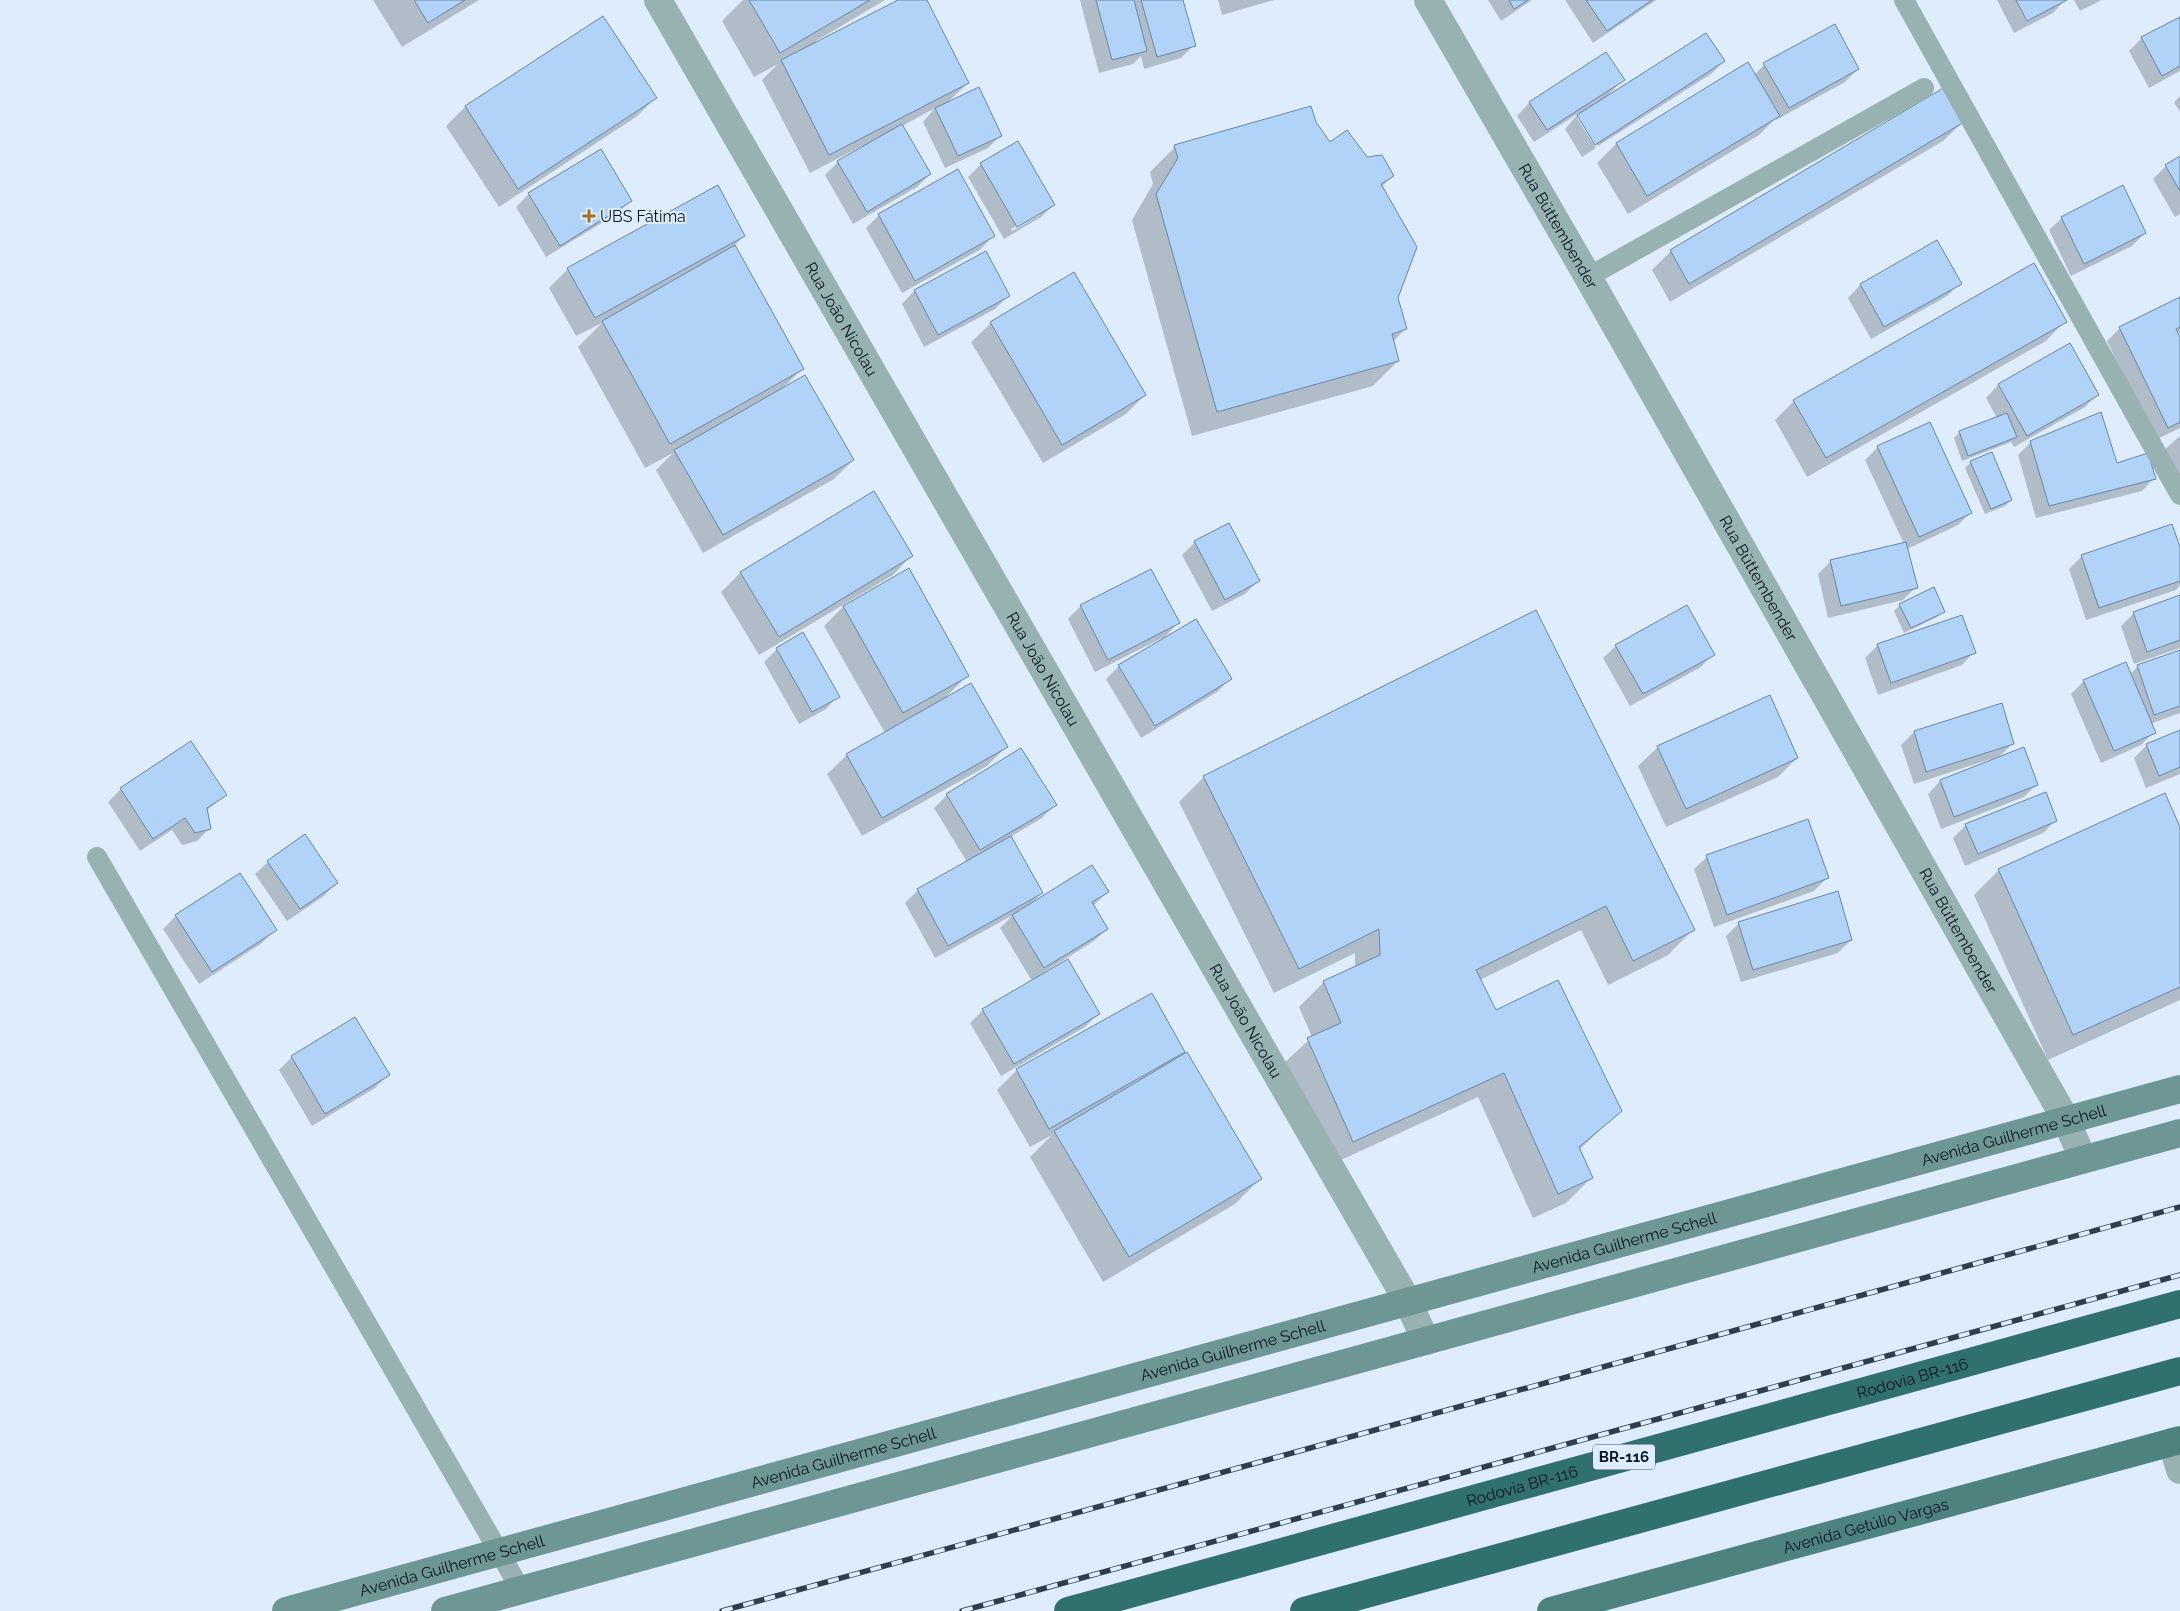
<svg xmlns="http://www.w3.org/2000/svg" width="2180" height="1611" font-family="Raleway,sans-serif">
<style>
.shadow{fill:#0003;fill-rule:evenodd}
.building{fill:#b2d3f8;stroke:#6687ab}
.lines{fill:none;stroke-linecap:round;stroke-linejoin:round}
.lane{stroke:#97b2b0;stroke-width:20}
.street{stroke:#97b2b0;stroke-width:28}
.secondary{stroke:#6d9694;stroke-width:28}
.primary{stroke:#4e827f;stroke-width:28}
.highway{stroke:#30716e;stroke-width:28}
.rail-casing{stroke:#303e4b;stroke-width:5.5}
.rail{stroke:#deecfc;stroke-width:4;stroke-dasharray:11;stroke-linecap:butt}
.poi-dot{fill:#a26f26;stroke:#deecfc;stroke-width:2}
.labels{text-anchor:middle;stroke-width:4;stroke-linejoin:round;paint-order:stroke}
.shield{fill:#deecfc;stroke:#485563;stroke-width:1}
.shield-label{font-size:15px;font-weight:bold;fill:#071421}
.poi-label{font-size:16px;fill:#071421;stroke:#deecfc;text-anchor:start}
.street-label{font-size:16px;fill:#071421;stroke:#deecfc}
</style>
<rect width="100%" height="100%" fill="#deecfc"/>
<path class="shadow" d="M 373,0 L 479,0 L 402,47 Z
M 743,0 L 885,0 L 816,41 L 817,43 L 900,0 L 926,0 L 968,83 L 947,103 L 1001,135 L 988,148 L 945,168 L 923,122 L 935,108 L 902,126 L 930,174 L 917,187 L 853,224 L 825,175 L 838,162 L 863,148 L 862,146 L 810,173 L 762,80 L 778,64 L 754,77 L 722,21 Z
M 1080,0 L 1181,0 L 1194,45 L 1181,58 L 1144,69 L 1141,56 L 1133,64 L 1099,73 Z
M 1218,0 L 1274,0 L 1222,15 Z
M 1488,0 L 1532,0 L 1501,21 Z
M 1565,0 L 1656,0 L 1593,43 Z
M 1997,0 L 2065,0 L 2053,13 L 2014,33 Z
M 2074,0 L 2102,0 L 2080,11 Z
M 603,18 L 655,98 L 636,117 L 499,207 L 446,126 L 465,107 Z
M 2180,18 L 2180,71 L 2149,88 L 2129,51 L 2142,38 Z
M 1606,53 L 1623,80 L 1607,96 L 1724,61 L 1711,74 L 1598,146 L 1580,118 L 1577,118 L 1596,148 L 1582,157 L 1565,129 L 1579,113 L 1534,142 L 1517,116 L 1529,103 Z
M 1747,64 L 1754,75 L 1764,65 L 1858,69 L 1845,82 L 1776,120 L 1775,119 L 1759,135 L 1628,214 L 1597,163 L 1616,144 Z
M 2180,96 L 2180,112 L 2174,102 Z
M 1963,122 L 1943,141 L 1670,302 L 1652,270 L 1671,251 Z
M 1315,123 L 1329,144 L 1367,159 L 1393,176 L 1381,187 L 1397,298 L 1405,329 L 1393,342 L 1398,361 L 1373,386 L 1192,436 L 1132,220 L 1153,184 L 1150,172 L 1175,147 Z
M 600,151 L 631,200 L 618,213 L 546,257 L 516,207 L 529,194 Z
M 2180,158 L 2180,214 L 2175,217 L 2153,179 L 2166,166 Z
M 981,164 L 1054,204 L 1041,217 L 1004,239 L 968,177 ZM 1040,212 L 1040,215 L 1012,231 L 1011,229 Z
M 958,171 L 993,236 L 981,249 L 902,293 L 866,228 L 879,215 Z
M 2062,218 L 2145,233 L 2132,246 L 2071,276 L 2049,230 Z
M 744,236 L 734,246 L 802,369 L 783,388 L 853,460 L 834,479 L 703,553 L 656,470 L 673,453 L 645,468 L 578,347 L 602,323 L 576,336 L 549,288 L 568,269 Z
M 1936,242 L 1960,283 L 1947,296 L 1871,339 L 1848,298 L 1860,285 Z
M 985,253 L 1008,296 L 995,309 L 924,347 L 902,304 L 914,291 Z
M 2180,298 L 2180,333 L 2177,334 L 2180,340 L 2180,428 L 2155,440 L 2107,341 L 2120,328 Z
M 2065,321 L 2046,341 L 1807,477 L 1775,420 L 1794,401 Z
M 991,323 L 1145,395 L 1126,414 L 1043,463 L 971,342 Z
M 2070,345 L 2098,394 L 2085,407 L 2014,447 L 2011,442 L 1962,461 L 1954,438 L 1960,432 L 1997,418 L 1986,398 L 1998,385 Z
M 2180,436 L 2180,479 L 2164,450 Z
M 2031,442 L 2116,464 L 2154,478 L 2142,491 L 2036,518 L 2018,455 Z
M 1878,447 L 1970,513 L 1958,525 L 1907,549 L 1916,587 L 1903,600 L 1828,618 L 1818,574 L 1831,561 L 1904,544 L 1865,460 Z
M 1971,462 L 2011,500 L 2005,506 L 1985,514 L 1965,468 Z
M 874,492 L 912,555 L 893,575 L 759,655 L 721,592 L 740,573 Z
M 1228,524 L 1258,581 L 1245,594 L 1212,611 L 1182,555 L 1195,542 Z
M 2180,551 L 2180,585 L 2176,590 L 2086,620 L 2069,569 L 2082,556 Z
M 2180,597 L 2180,648 L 2134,664 L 2121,626 L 2134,613 Z
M 846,604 L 968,675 L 945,698 L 1006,747 L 987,766 L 862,836 L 827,774 L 847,755 L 885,733 L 824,626 Z
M 1900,605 L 1943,611 L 1937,617 L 1904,633 L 1894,611 Z
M 1081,606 L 1178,623 L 1163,639 L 1230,679 L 1217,692 L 1141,738 L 1106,679 L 1119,666 L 1163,640 L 1162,638 L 1095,672 L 1068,619 Z
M 1878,645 L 1974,652 L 1962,665 L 1878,695 L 1865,658 Z
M 1616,646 L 1713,654 L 1701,667 L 1630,706 L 1603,658 Z
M 777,649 L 838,696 L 826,709 L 799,724 L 764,662 Z
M 2180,652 L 2180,713 L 2150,724 L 2154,732 L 2141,745 L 2101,763 L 2071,694 L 2084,681 L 2130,675 L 2138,666 Z
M 2001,705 L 2013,743 L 1997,759 L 2037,784 L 2024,797 L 1941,829 L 1928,794 L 1940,781 L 1992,761 L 1991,759 L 1914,784 L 1901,745 L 1914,732 Z
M 2180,731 L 2180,774 L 2146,788 L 2134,758 L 2147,745 Z
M 1658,747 L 1797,758 L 1778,777 L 1666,827 L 1638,766 Z
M 1204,777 L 1693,930 L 1668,955 L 1608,985 L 1581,930 L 1480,980 L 1495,1012 L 1621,1110 L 1579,1150 L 1591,1178 L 1566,1203 L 1533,1218 L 1478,1097 L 1328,1166 L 1283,1064 L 1312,1037 L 1299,1007 L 1324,982 L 1355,968 L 1355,953 L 1274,993 L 1179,802 Z
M 121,789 L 225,795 L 206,811 L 210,828 L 197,841 L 182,845 L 172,830 L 140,851 L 108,802 Z
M 947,795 L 1055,805 L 1042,818 L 1010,837 L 1041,893 L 1032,904 L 1107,892 L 1093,906 L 1107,929 L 1094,941 L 1038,976 L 1098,1014 L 1085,1027 L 1001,1076 L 970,1023 L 983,1010 L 1032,981 L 1000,928 L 1013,915 L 935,958 L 905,903 L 918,890 L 967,862 L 934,808 Z
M 2056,820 L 2043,833 L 1965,866 L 1953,838 L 1966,825 Z
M 2180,830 L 2180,1000 L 2048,1060 L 1974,895 L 1999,870 Z
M 1707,857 L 1827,878 L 1814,891 L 1714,927 L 1694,869 Z
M 268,862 L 336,883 L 324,896 L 287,921 L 255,874 Z
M 176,916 L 275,930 L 262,943 L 199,984 L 163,929 Z
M 1739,923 L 1851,940 L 1838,953 L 1741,982 L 1726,936 Z
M 1152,995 L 1183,1052 L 1176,1059 L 1260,1179 L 1235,1204 L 1103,1282 L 1030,1157 L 1052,1135 L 1030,1147 L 997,1090 L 1017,1070 Z
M 354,1019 L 388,1075 L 375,1088 L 312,1126 L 279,1070 L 292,1057 Z"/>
<path class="building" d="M 414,0 L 465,0 L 428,23 Z
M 749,0 L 870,0 L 780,53 Z
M 898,0 L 927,0 L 969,83 L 829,155 L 781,60 Z
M 1096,0 L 1134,0 L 1147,51 L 1112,60 Z
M 1141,0 L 1183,0 L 1196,46 L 1157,57 Z
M 1509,0 L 1528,0 L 1514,9 Z
M 1586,0 L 1652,0 L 1607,31 Z
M 2016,0 L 2067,0 L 2027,21 Z
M 603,16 L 657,98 L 518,189 L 465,106 Z
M 2180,17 L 2180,66 L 2162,76 L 2141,37 Z
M 1835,24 L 1859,69 L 1789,108 L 1763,63 Z
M 1706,33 L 1725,61 L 1595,145 L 1577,115 Z
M 1606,52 L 1625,80 L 1547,130 L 1529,102 Z
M 1748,62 L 1780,116 L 1647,196 L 1616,143 Z
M 979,87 L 1002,136 L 958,156 L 935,108 Z
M 1945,87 L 1964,122 L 1689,284 L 1670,250 Z
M 1311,106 L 1316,122 L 1330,142 L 1347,130 L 1367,157 L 1382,155 L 1394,176 L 1381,184 L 1417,247 L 1398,298 L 1407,329 L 1392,334 L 1399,361 L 1217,412 L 1156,194 L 1178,158 L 1174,145 Z
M 902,124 L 931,174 L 867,212 L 837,161 Z
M 1018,141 L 1055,205 L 1017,227 L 980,163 Z
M 601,149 L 632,201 L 560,246 L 528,193 Z
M 2180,156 L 2180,191 L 2165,165 Z
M 958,169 L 995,236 L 915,281 L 878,214 Z
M 718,185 L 745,236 L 595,318 L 567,268 Z
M 2123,185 L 2146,233 L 2084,264 L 2061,217 Z
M 1937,240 L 1962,284 L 1884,327 L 1860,284 Z
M 735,245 L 804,369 L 670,444 L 602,321 Z
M 986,251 L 1010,296 L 938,335 L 914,290 Z
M 2034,263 L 2067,322 L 1826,458 L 1793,400 Z
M 1074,272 L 1146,395 L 1062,445 L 990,322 Z
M 2180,297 L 2180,327 L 2176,329 L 2180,337 L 2180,422 L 2168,428 L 2119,327 Z
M 2070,343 L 2099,395 L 2027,436 L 1998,384 Z
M 805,375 L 854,460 L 723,535 L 674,450 Z
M 2101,412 L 2117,463 L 2148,453 L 2156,479 L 2049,506 L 2030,441 Z
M 2007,413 L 2017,437 L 1968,456 L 1959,431 Z
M 1930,422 L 1972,513 L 1919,537 L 1877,446 Z
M 1992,452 L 2012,500 L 1991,509 L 1970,461 Z
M 874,491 L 913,556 L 779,637 L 740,572 Z
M 1229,523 L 1260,581 L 1225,600 L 1194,541 Z
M 2172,524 L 2180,547 L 2180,581 L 2099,608 L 2081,555 Z
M 1906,542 L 1918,588 L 1841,606 L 1830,560 Z
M 909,568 L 969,676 L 903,713 L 843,606 Z
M 1151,569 L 1180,623 L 1108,660 L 1080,605 Z
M 1934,587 L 1945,612 L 1911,628 L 1899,604 Z
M 2180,595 L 2180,640 L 2147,652 L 2133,612 Z
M 1687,605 L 1715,655 L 1643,694 L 1615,645 Z
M 1536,610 L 1695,930 L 1633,961 L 1606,906 L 1476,970 L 1496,1010 L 1558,980 L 1622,1111 L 1579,1147 L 1593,1178 L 1558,1194 L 1504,1073 L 1353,1142 L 1307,1038 L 1341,1023 L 1323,981 L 1380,955 L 1379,929 L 1299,969 L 1203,776 Z
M 1962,615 L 1976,653 L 1891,683 L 1877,644 Z
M 1196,619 L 1232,679 L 1155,726 L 1118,665 Z
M 803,632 L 840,697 L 812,712 L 776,648 Z
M 2180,650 L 2180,706 L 2154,715 L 2137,665 Z
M 2126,662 L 2156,733 L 2114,751 L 2083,680 Z
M 971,683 L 1008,747 L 882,818 L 846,754 Z
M 1770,695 L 1798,758 L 1686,809 L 1657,746 Z
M 2002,703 L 2014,744 L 1926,772 L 1914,731 Z
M 2180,730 L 2180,767 L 2159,776 L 2146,744 Z
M 191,741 L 227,795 L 207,808 L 211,829 L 195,833 L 185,818 L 153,839 L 120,788 Z
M 2024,747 L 2038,785 L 1954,817 L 1940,780 Z
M 1021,748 L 1057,805 L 980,850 L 946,794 Z
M 2046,792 L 2057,821 L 1978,854 L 1965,824 Z
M 2165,793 L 2180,827 L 2180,987 L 2073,1035 L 1998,869 Z
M 1808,819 L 1829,878 L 1727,915 L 1706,855 Z
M 305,834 L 338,883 L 300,909 L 267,861 Z
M 1011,836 L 1043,893 L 948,946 L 917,889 Z
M 1092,865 L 1109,892 L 1092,902 L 1108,929 L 1044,968 L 1012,915 Z
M 240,873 L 277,930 L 212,972 L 175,915 Z
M 1838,891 L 1852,940 L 1753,970 L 1738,922 Z
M 1068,959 L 1100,1014 L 1014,1064 L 982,1009 Z
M 1152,993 L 1185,1052 L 1049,1129 L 1016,1069 Z
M 355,1017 L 390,1075 L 325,1114 L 291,1056 Z
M 1187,1052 L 1262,1179 L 1129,1257 L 1054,1131 Z"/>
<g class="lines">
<path class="lane" d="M 1904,0 L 2180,495
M 1588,277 L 1924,88
M 97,857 L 521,1590"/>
<g class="street">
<path id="s1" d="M 658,0 L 1408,1302 L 1426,1341"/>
<path id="s2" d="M 1428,0 L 1588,277 L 2066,1120 L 2083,1159"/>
<path d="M 2172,1442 L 2180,1470"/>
</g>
<g class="secondary">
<path id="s3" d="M 286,1611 L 2180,1089"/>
<path d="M 445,1611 L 2180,1133"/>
</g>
<path class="primary" id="s4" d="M 1551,1611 L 2180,1440"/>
<g class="highway">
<path id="s5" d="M 1068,1611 L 2180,1304"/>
<path d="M 1304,1611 L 2180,1371"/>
</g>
<defs>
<path id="rail" d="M 722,1611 L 2180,1207
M 962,1611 L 2180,1275"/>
</defs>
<use href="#rail" class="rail-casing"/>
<use href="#rail" class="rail"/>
</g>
<path class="poi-dot" d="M586.5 208.5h5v5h5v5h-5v5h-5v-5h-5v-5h5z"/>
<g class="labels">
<rect class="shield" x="1593" y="1444.5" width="62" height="25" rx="4"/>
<g class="shield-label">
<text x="1624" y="1462">BR-116</text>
</g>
<g class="poi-label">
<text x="600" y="222">UBS Fátima</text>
</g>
<g class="street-label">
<text dy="6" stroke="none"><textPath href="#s2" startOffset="261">Rua Büttembender</textPath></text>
<text dy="6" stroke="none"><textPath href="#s1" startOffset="368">Rua João Nicolau</textPath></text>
<text dy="6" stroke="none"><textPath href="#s2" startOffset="666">Rua Büttembender</textPath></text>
<text dy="6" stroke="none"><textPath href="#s1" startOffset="772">Rua João Nicolau</textPath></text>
<text dy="6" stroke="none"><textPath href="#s2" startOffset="1071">Rua Büttembender</textPath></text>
<text dy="6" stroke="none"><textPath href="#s1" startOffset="1178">Rua João Nicolau</textPath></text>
<text dy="6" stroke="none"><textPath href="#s3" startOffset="1792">Avenida Guilherme Schell</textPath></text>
<text dy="6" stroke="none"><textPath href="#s3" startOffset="1388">Avenida Guilherme Schell</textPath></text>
<text dy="6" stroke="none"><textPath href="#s3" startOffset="982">Avenida Guilherme Schell</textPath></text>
<text dy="6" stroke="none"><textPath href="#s5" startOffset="876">Rodovia BR-116</textPath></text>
<text dy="6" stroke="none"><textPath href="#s3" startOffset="578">Avenida Guilherme Schell</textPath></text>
<text dy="6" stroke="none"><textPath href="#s5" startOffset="471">Rodovia BR-116</textPath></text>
<text dy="6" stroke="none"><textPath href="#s4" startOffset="326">Avenida Getúlio Vargas</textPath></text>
<text dy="6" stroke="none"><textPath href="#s3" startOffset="172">Avenida Guilherme Schell</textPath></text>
</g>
</g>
</svg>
